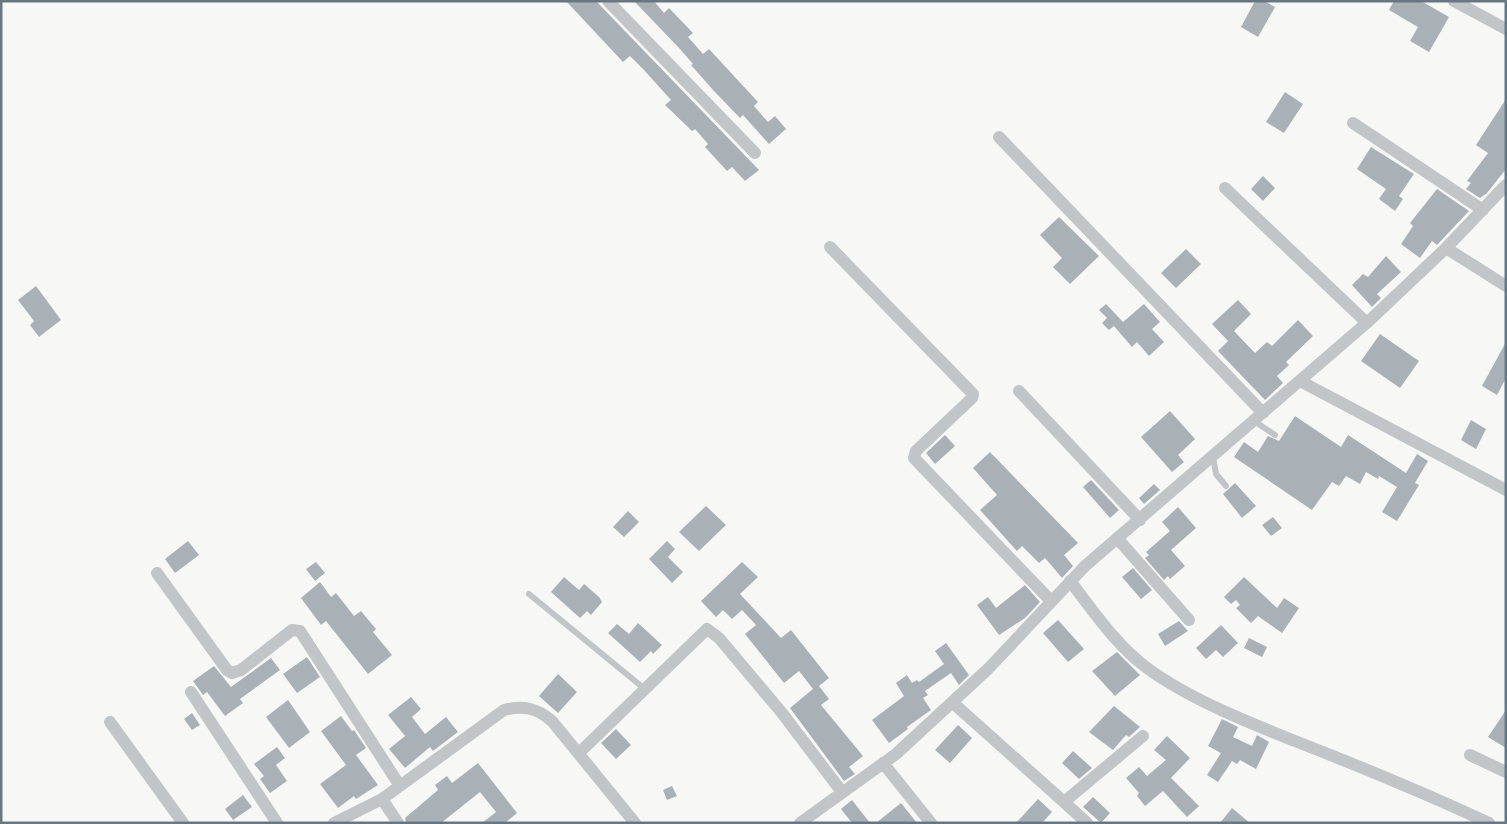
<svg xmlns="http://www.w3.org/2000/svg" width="1507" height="824" font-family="'Golos Text',sans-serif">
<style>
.building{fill:#aab1b6}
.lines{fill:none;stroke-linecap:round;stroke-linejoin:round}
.lane{stroke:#c1c5c8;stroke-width:6}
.street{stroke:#c1c5c8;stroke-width:12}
</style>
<rect width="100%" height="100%" fill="#f7f8f5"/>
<path class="building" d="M 566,1 L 596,1 L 759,170 L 745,181 L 732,167 L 727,171 L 705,147 L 708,144 L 695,129 L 692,131 L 665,105 L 671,100 L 644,70 L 630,56 L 623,62 Z
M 634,1 L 654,1 L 664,13 L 669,8 L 693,33 L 688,37 L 703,54 L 709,49 L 758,102 L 754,106 L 768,122 L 775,116 L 786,129 L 769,144 L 743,115 L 740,118 L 713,90 L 691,65 L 693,64 L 680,49 Z
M 1255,1 L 1264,1 L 1275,7 L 1258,37 L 1241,27 Z
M 1394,1 L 1421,1 L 1449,17 L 1429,52 L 1410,41 L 1418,27 L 1389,10 Z
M 1285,92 L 1303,104 L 1284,133 L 1266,122 Z
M 1506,99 L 1506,169 L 1487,193 L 1480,198 L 1466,189 L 1471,183 L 1467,181 L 1488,153 L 1476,145 Z
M 1371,147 L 1414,174 L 1399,196 L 1403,199 L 1395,211 L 1379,199 L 1386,189 L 1357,169 Z
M 1263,176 L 1275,188 L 1263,201 L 1251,189 Z
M 1437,189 L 1469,211 L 1437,245 L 1432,241 L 1420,258 L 1401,244 L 1413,226 L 1410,223 Z
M 1059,217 L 1099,256 L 1070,284 L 1053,267 L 1062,258 L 1040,235 Z
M 1186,249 L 1201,264 L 1176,288 L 1161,273 Z
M 1386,256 L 1401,272 L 1377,294 L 1381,298 L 1372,307 L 1352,285 L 1363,274 L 1368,277 Z
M 36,286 L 61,320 L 39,337 L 30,325 L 34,321 L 18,300 Z
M 1238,300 L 1251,314 L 1234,331 L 1255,353 L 1267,342 L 1272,346 L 1298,320 L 1313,336 L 1286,362 L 1289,365 L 1277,376 L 1283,383 L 1265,400 L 1218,351 L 1228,341 L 1212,324 Z
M 1106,304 L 1123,322 L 1144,304 L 1160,322 L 1152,329 L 1164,342 L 1149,356 L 1137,342 L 1132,347 L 1114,326 L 1109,330 L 1102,323 L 1107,318 L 1099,310 Z
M 1380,334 L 1419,361 L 1400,388 L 1361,361 Z
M 1506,342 L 1506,378 L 1497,395 L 1482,386 Z
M 1170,411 L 1195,439 L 1178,455 L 1184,462 L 1172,472 L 1141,437 Z
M 1295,416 L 1341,447 L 1348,435 L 1406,473 L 1417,454 L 1428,461 L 1415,483 L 1419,485 L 1397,521 L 1382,512 L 1397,487 L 1379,476 L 1378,479 L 1366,472 L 1360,484 L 1346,476 L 1339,486 L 1332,482 L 1312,510 L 1234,457 L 1244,442 L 1258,452 L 1268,436 L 1279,441 Z
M 1471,420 L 1486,429 L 1476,449 L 1461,440 Z
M 945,435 L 955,446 L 935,464 L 926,453 Z
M 990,452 L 1078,543 L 1064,555 L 1073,566 L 1062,578 L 1045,558 L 1039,563 L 1022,546 L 1017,551 L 980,510 L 997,495 L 973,468 Z
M 1091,480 L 1119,510 L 1110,518 L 1083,487 Z
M 1235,483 L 1256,506 L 1242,518 L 1223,494 Z
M 1154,484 L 1160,490 L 1144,504 L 1139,498 Z
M 706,506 L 726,525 L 699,551 L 679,532 Z
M 1178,507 L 1196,528 L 1171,550 L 1185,566 L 1170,579 L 1168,576 L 1164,580 L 1145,558 L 1149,555 L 1146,552 L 1170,531 L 1162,522 Z
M 628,511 L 639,522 L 624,537 L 613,527 Z
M 1273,517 L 1282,528 L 1271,536 L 1262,525 Z
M 188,541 L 199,555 L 175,573 L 165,559 Z
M 667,541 L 675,549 L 668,557 L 683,572 L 672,583 L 649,559 Z
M 316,562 L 325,573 L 315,581 L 306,569 Z
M 742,562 L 758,577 L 740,594 L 781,638 L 791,630 L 829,678 L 819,686 L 829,699 L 821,705 L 863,756 L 849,767 L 855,774 L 844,781 L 790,708 L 813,689 L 799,671 L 784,683 L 745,634 L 756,625 L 742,610 L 732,619 L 723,610 L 716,617 L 701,601 Z
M 1133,568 L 1152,590 L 1141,599 L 1122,577 Z
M 564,577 L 579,590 L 584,584 L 599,597 L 602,602 L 591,615 L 587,611 L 580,618 L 551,592 Z
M 1244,577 L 1277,608 L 1284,598 L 1299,608 L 1282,633 L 1258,616 L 1251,623 L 1236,608 L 1240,605 L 1236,600 L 1231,604 L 1224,597 Z
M 320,582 L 331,597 L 336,593 L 354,616 L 361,611 L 376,629 L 373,632 L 392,655 L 368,674 L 326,621 L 321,625 L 301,598 Z
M 1025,585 L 1040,602 L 1025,618 L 999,635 L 977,605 L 988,597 L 996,608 Z
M 1058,620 L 1084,649 L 1068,662 L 1043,633 Z
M 1179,621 L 1188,631 L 1165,646 L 1158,634 Z
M 638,623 L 662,645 L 653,654 L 651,651 L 640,662 L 608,633 L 617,624 L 629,634 Z
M 1221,625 L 1238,643 L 1223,657 L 1216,650 L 1206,659 L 1196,648 Z
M 1249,638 L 1267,647 L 1262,657 L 1244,648 Z
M 946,643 L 969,675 L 959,685 L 951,673 L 925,691 L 928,695 L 923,698 L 931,710 L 907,727 L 908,729 L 889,743 L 872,720 L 904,696 L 896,683 L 907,675 L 912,683 L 917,680 L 919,682 L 944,664 L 935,651 Z
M 1117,652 L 1140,675 L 1115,696 L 1092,671 Z
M 307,657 L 320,677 L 297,693 L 283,674 Z
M 271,658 L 280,670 L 240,699 L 243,703 L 225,716 L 207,692 L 203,695 L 193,681 L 214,666 L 231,687 Z
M 558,674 L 577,692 L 558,713 L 539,696 Z
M 411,697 L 421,709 L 412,717 L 425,734 L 446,717 L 458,732 L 433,751 L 430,747 L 405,768 L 389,749 L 405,736 L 388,715 Z
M 288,700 L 310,732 L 289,748 L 266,717 Z
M 1114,706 L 1140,727 L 1129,737 L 1126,735 L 1113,750 L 1089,732 Z
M 1506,710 L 1506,748 L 1488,737 Z
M 192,713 L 200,725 L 192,730 L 184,719 Z
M 341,716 L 352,731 L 354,730 L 366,748 L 356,755 L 378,785 L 356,799 L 354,796 L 338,808 L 320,784 L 346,765 L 321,731 Z
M 1222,719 L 1238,727 L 1233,737 L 1252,746 L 1257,735 L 1269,742 L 1256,769 L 1240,760 L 1237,764 L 1232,761 L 1218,782 L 1207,775 L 1221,753 L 1208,746 Z
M 958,725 L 972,738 L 950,763 L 935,750 Z
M 616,729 L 631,745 L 616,759 L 601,743 Z
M 1167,736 L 1190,758 L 1171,778 L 1199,806 L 1187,817 L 1163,791 L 1145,806 L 1137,796 L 1139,793 L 1126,778 L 1139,767 L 1147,776 L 1166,760 L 1154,750 Z
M 277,747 L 285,758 L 276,765 L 287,781 L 270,793 L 260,779 L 264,776 L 254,764 Z
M 1073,751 L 1092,768 L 1079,779 L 1062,763 Z
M 478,763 L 517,813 L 505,823 L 482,823 L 496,812 L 480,792 L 441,823 L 406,823 L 405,818 L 438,790 L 435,785 L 447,776 L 452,783 Z
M 672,786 L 677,796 L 667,800 L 663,790 Z
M 243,795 L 252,807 L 233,820 L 225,809 Z
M 1093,797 L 1110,813 L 1101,823 L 1083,807 Z
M 1038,799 L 1052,812 L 1042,823 L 1016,823 Z
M 852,800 L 870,823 L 852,823 L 841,809 Z
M 901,803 L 917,823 L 876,823 Z
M 1232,808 L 1250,823 L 1220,823 Z"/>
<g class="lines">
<path class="lane" d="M 1254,421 L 1275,435
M 1213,457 L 1216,474 L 1226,486
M 529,594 L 646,690"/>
<path class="street" d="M 608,1 L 755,153
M 1454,1 L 1506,29
M 1353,123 L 1483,210
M 999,137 L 1263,413
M 1225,188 L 1367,323
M 830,247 L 973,394 L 972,398 L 916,451 L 914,458 L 1051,601
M 1446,248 L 1506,286
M 1300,381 L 1506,490
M 1019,391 L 1140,520
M 1117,538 L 1189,620
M 157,573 L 227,670 L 232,673 L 241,670 L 292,630 L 300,631 L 400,786
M 1070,581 C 1094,612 1116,645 1147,668 C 1189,699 1252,724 1300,743 C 1364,768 1427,794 1489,823
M 191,692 L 277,823
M 952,702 L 1064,802 L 1143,736
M 110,722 L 183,823
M 579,753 L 707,629 L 719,638 L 782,713 L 842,792
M 1470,755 L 1506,772
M 883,763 L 931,823
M 382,799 L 398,823
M 1064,802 L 1087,823
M 334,823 L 382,799 L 504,710 C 523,705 537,708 552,721 L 635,823
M 800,823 L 896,754 L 988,669 L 1085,566 L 1370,320 L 1446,248 L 1506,185"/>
</g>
<rect width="1507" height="824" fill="none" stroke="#687784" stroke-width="5"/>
</svg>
